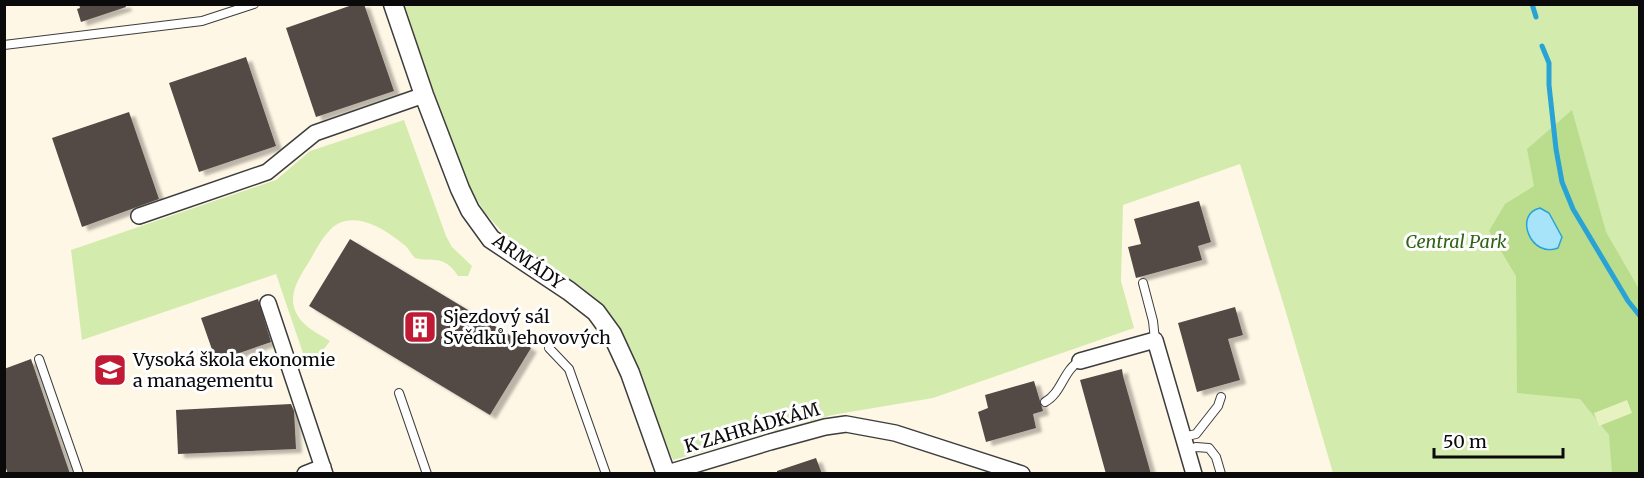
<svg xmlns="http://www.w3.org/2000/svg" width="1644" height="478" font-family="Merriweather,serif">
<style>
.green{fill:#d4ebae}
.forest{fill:#b9dd8d;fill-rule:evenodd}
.pitch{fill:#e6f2c0}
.water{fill:#a7e4fa;stroke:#29a3d6;stroke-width:1.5}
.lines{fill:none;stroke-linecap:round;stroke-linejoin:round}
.stream{stroke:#29a3d6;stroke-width:5}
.building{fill:#534945;filter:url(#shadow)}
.service-casing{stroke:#3d3d3d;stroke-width:10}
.minor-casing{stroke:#3d3d3d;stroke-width:18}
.tertiary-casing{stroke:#3d3d3d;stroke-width:21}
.service{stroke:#fff;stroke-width:8}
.minor{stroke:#fff;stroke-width:15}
.tertiary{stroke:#fff;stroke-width:18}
.labels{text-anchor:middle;stroke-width:6;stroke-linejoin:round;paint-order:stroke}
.park-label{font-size:18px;font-style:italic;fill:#2f6417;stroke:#fff}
.street-label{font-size:18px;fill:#0a0a0a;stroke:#fff}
.poi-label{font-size:18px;fill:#0a0a0a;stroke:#fff;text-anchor:start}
</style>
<defs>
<filter id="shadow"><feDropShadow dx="6" dy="4" stdDeviation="1.5" flood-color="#0004"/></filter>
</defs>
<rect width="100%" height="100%" fill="#fff7e6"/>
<path class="green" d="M 403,5 L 1639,5 L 1639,473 L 1333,473 L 1285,309 L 1240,164 L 1123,205 L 1121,281 L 1134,328 L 933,398 L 832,415 L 673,460 L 618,325 L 583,288 L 515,246 L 486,214 L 458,170 Z
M 404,120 L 446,236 L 452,247 L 472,266 L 468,276 L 458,276 C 443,253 433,263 415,258 C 410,253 408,247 403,244 C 384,228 351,208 330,230 C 320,240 314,254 307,265 C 299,278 290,292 294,307 C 299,325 316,332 330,341 L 321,353 L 305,359 L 276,274 L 82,340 L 71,250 L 276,180 L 310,151 Z"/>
<path class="forest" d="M 1572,110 L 1606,232 L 1639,289 L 1639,473 L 1612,473 L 1609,435 L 1580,399 L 1517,393 L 1516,276 L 1489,231 L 1505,204 L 1534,186 L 1527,149 ZM 1549,213 L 1562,237 L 1551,251 L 1543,250 L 1535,245 Z"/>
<path class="pitch" d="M 1627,400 L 1632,413 L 1599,426 L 1594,413 Z"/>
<path class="water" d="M 1540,208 L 1549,213 L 1562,237 L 1558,248 C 1531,259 1513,214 1540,208 Z"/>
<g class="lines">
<path class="stream" d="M 1532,4 L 1536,17
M 1542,46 L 1549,63 L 1549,85 L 1556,149 L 1562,182 L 1573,209 L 1628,301 L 1640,316"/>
</g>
<path class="building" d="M 79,4 L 125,4 L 126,7 L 81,22 L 77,9 L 80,8 Z
M 355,4 L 364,4 L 394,91 L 316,117 L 286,28 Z
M 246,57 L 276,146 L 199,172 L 169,83 Z
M 129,112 L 159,199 L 82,227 L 52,138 Z
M 1199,201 L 1211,242 L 1198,246 L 1202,260 L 1136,278 L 1128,247 L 1141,244 L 1134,219 Z
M 350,239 L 531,348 L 490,415 L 309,306 Z
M 258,299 L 271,342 L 216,361 L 201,318 Z
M 1235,307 L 1243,335 L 1228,339 L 1240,380 L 1197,392 L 1178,323 Z
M 31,359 L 70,474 L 8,474 L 4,463 L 4,369 Z
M 1122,369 L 1123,376 L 1151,474 L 1106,474 L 1080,380 Z
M 1034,381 L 1043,411 L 1033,414 L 1036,428 L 986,442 L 978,412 L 988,408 L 985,395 Z
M 291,404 L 294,411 L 296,449 L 178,454 L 176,410 Z
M 816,458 L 822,474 L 777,474 L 777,471 Z"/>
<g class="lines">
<defs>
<path id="service" d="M 4,45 L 202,21 L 254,4
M 1143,283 L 1153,321 L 1155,340
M 549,348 L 569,369 L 606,474
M 39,359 L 79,474
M 399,393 L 427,474
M 1045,402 C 1062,393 1063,370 1080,361
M 1183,437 L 1196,434 L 1218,406 L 1221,397
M 1187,450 L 1196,447 L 1209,448 L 1216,457 L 1221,474"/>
<path id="minor" d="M 139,216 L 267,172 L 315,133 L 424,95
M 268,303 L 325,474
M 1080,361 L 1155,340 L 1194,474
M 305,474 L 323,467
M 664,474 L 770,442 L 825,427 L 846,424 L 895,433 L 1022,474"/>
<path id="tertiary" d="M 393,4 L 424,95 L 460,189 L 470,210 L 491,239 L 569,291 L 596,312 L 612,334 L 630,373 L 666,474"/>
</defs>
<use href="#service" class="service-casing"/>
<use href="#minor" class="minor-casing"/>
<use href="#tertiary" class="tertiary-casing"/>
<use href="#service" class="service"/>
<use href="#minor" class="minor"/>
<use href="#tertiary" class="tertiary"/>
</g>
<defs>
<symbol id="building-square" viewBox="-11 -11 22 22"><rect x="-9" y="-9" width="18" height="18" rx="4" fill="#c11a34" stroke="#fff"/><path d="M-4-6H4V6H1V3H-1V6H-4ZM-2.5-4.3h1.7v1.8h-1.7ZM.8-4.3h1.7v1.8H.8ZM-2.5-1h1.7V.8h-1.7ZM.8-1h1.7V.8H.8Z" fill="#fff"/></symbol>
<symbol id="university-square" viewBox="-11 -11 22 22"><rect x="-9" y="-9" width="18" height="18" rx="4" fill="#c11a34" stroke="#fff"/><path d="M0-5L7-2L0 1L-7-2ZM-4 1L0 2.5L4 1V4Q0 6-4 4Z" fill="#fff"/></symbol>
</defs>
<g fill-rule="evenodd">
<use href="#building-square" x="401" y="308" width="38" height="38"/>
<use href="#university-square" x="91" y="351" width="38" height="38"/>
</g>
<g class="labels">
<g class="park-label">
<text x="1456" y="248">Central Park</text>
</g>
<g class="street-label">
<text transform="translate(528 262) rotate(35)" y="6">ARMÁDY</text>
<text transform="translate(752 428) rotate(-16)" y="6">K ZAHRÁDKÁM</text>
</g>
<g class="poi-label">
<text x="443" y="323">Sjezdový sál<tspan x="443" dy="21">Svědků Jehovových</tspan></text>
<text x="133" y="366">Vysoká škola ekonomie<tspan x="133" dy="21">a managementu</tspan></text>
</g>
</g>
<rect width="1644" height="478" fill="none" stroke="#0a0a0a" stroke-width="12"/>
<path d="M1434 448v9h129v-9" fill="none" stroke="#0a0a0a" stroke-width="3"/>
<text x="1443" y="448" font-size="18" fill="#0a0a0a" stroke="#ffffff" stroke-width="4.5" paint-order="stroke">50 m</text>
</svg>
